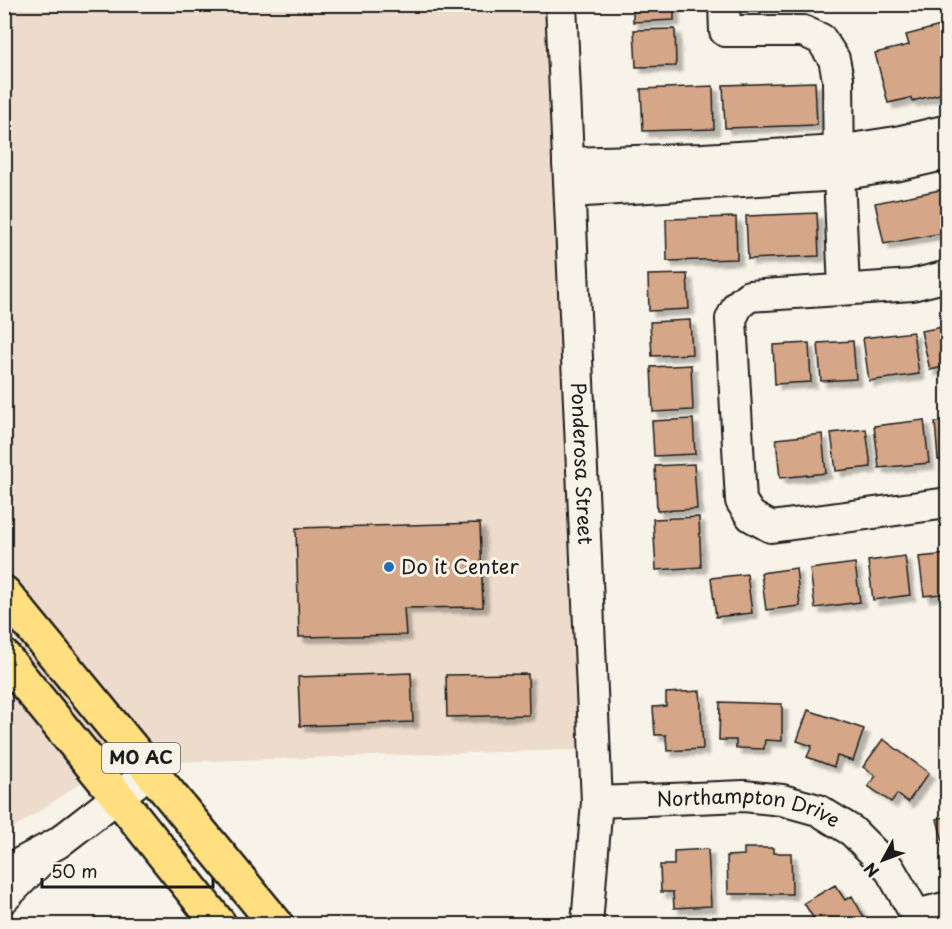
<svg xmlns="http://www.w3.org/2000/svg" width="952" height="929" font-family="'Playpen Sans',sans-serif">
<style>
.built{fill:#eddccb}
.building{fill:#d5a687;stroke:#1c1c1c;stroke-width:1.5;filter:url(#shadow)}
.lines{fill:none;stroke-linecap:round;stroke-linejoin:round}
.minor-casing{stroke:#1c1c1c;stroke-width:34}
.major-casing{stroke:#1c1c1c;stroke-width:38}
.minor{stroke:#f7f3e8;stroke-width:30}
.major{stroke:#ffdf80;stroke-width:33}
.poi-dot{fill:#1f6fb2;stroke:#f7f3e8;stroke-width:2}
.labels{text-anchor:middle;stroke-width:6;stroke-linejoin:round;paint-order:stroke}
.shield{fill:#f7f3e8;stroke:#5e5c59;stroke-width:1.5}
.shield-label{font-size:18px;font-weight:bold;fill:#1c1c1c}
.street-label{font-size:20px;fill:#1c1c1c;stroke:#f7f3e8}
.poi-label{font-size:20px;fill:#1c1c1c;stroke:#f7f3e8;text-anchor:start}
</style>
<defs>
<filter id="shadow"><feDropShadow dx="5.5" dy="5.5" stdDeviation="1.5" flood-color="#0004"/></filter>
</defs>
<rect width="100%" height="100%" fill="#f7f3e8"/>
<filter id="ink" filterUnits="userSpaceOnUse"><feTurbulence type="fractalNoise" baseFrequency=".0167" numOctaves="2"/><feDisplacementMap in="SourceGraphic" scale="12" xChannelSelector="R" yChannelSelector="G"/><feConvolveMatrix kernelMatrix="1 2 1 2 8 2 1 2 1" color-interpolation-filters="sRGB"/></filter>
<g filter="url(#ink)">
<path class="built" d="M 5,5 L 567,5 L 600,749 L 109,764 L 5,834 Z"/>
<path class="building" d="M 633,4 L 674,4 L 674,20 L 633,22 Z
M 948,24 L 948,92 L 912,101 L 911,98 L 888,103 L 875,53 L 909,45 L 906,35 Z
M 675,29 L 676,66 L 636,67 L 634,30 Z
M 815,82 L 817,125 L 725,128 L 723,85 Z
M 713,86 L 714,129 L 643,131 L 641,89 Z
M 945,189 L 948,201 L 948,232 L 884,244 L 875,203 Z
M 817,213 L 819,256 L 748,259 L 746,216 Z
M 736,217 L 737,259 L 667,261 L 666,219 Z
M 687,274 L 689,309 L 649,311 L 648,275 Z
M 690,320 L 692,354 L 652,356 L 650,322 Z
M 948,326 L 948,366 L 930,370 L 921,331 Z
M 913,332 L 919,374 L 869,381 L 863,338 Z
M 853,341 L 856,379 L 821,381 L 818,343 Z
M 809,343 L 811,382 L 775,384 L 773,345 Z
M 691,365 L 693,410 L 653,412 L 651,367 Z
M 693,419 L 695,454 L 654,456 L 652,421 Z
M 924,420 L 929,463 L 879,468 L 874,426 Z
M 948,421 L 948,460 L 938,460 L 935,422 Z
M 866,429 L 871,467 L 836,471 L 831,433 Z
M 822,434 L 826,473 L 780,478 L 776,439 Z
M 694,464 L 697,509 L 657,511 L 655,466 Z
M 699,517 L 701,567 L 656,570 L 653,519 Z
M 480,523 L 483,607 L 404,608 L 406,635 L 299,637 L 296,528 Z
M 948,554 L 948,593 L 924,596 L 919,557 Z
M 905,556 L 910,595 L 873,600 L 868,561 Z
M 855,563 L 860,602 L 815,608 L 810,569 Z
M 796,568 L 800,606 L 766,610 L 761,573 Z
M 747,574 L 752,613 L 716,617 L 711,578 Z
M 411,673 L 413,722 L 300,726 L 298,677 Z
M 528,674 L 529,715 L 447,717 L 446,675 Z
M 700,691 L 703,749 L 667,751 L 666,735 L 655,735 L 653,707 L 666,706 L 666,693 Z
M 720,702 L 782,704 L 782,741 L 765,740 L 764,749 L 736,748 L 736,740 L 719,740 Z
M 808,710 L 864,729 L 853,761 L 837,756 L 834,767 L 807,757 L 812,746 L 797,741 Z
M 883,739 L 929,773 L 908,802 L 897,794 L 891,802 L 868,786 L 876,776 L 863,767 Z
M 948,816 L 948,850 L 945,850 L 937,819 Z
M 744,848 L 773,848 L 773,853 L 791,853 L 792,894 L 728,894 L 727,856 L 744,855 Z
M 708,849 L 711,906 L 674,908 L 673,892 L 661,892 L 660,865 L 674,865 L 674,851 Z
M 835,885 L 845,900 L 852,896 L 866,921 L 861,924 L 817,924 L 804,903 Z"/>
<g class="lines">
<defs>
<g id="minor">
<path id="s1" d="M 561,4 L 597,802 L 587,924"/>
<path d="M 724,4 L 725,31 L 803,31 L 821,39 L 834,59 L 838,79 L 839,175 L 844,289"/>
<path d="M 568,163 L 703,159 L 838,151 L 896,142 L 948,130"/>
<path d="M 570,192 L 839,175 L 900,165 L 948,154"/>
<path d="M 948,276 L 912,285 L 749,296 L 738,305 L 731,319 L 741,501 L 751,516 L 771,527 L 948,503"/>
<path id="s2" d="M 597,802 L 744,796 L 782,800 L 818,810 L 852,831 L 889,868 L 916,915 L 918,924"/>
<path d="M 4,872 L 58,843 L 151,771"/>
<path d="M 4,898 L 39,862"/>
<path d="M 916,915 L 948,907"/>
</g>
<path id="major" d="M 4,593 L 276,924
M 4,657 L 118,797 L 219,924"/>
</defs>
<use href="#minor" class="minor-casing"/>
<use href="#major" class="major-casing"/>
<use href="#minor" class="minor"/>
<use href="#major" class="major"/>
</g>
</g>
<circle class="poi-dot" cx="389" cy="567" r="6"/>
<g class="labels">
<rect class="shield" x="102" y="743" width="78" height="30" rx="4.5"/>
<g class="shield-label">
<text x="141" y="764">MO AC</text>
</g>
<g class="street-label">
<text dy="7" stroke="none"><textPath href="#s1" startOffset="460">Ponderosa Street</textPath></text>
<text dy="7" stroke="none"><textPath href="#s2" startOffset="153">Northampton Drive</textPath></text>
</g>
<g class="poi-label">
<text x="401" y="574">Do it Center</text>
</g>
</g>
<rect width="952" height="929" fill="none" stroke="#f7f3e8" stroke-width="24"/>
<rect x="12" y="12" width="928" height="905" fill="none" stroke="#1c1c1c" stroke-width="2" filter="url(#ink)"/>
<g transform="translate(883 860) rotate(229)" stroke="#f7f3e8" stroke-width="4.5" paint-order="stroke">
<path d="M0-4.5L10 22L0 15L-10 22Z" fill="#1c1c1c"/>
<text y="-9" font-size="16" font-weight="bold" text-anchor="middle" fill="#1c1c1c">N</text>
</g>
<path d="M42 878v9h171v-9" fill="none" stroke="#1c1c1c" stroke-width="3"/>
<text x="51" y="878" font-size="18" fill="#1c1c1c" stroke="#f7f3e8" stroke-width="4.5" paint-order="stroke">50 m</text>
</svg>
